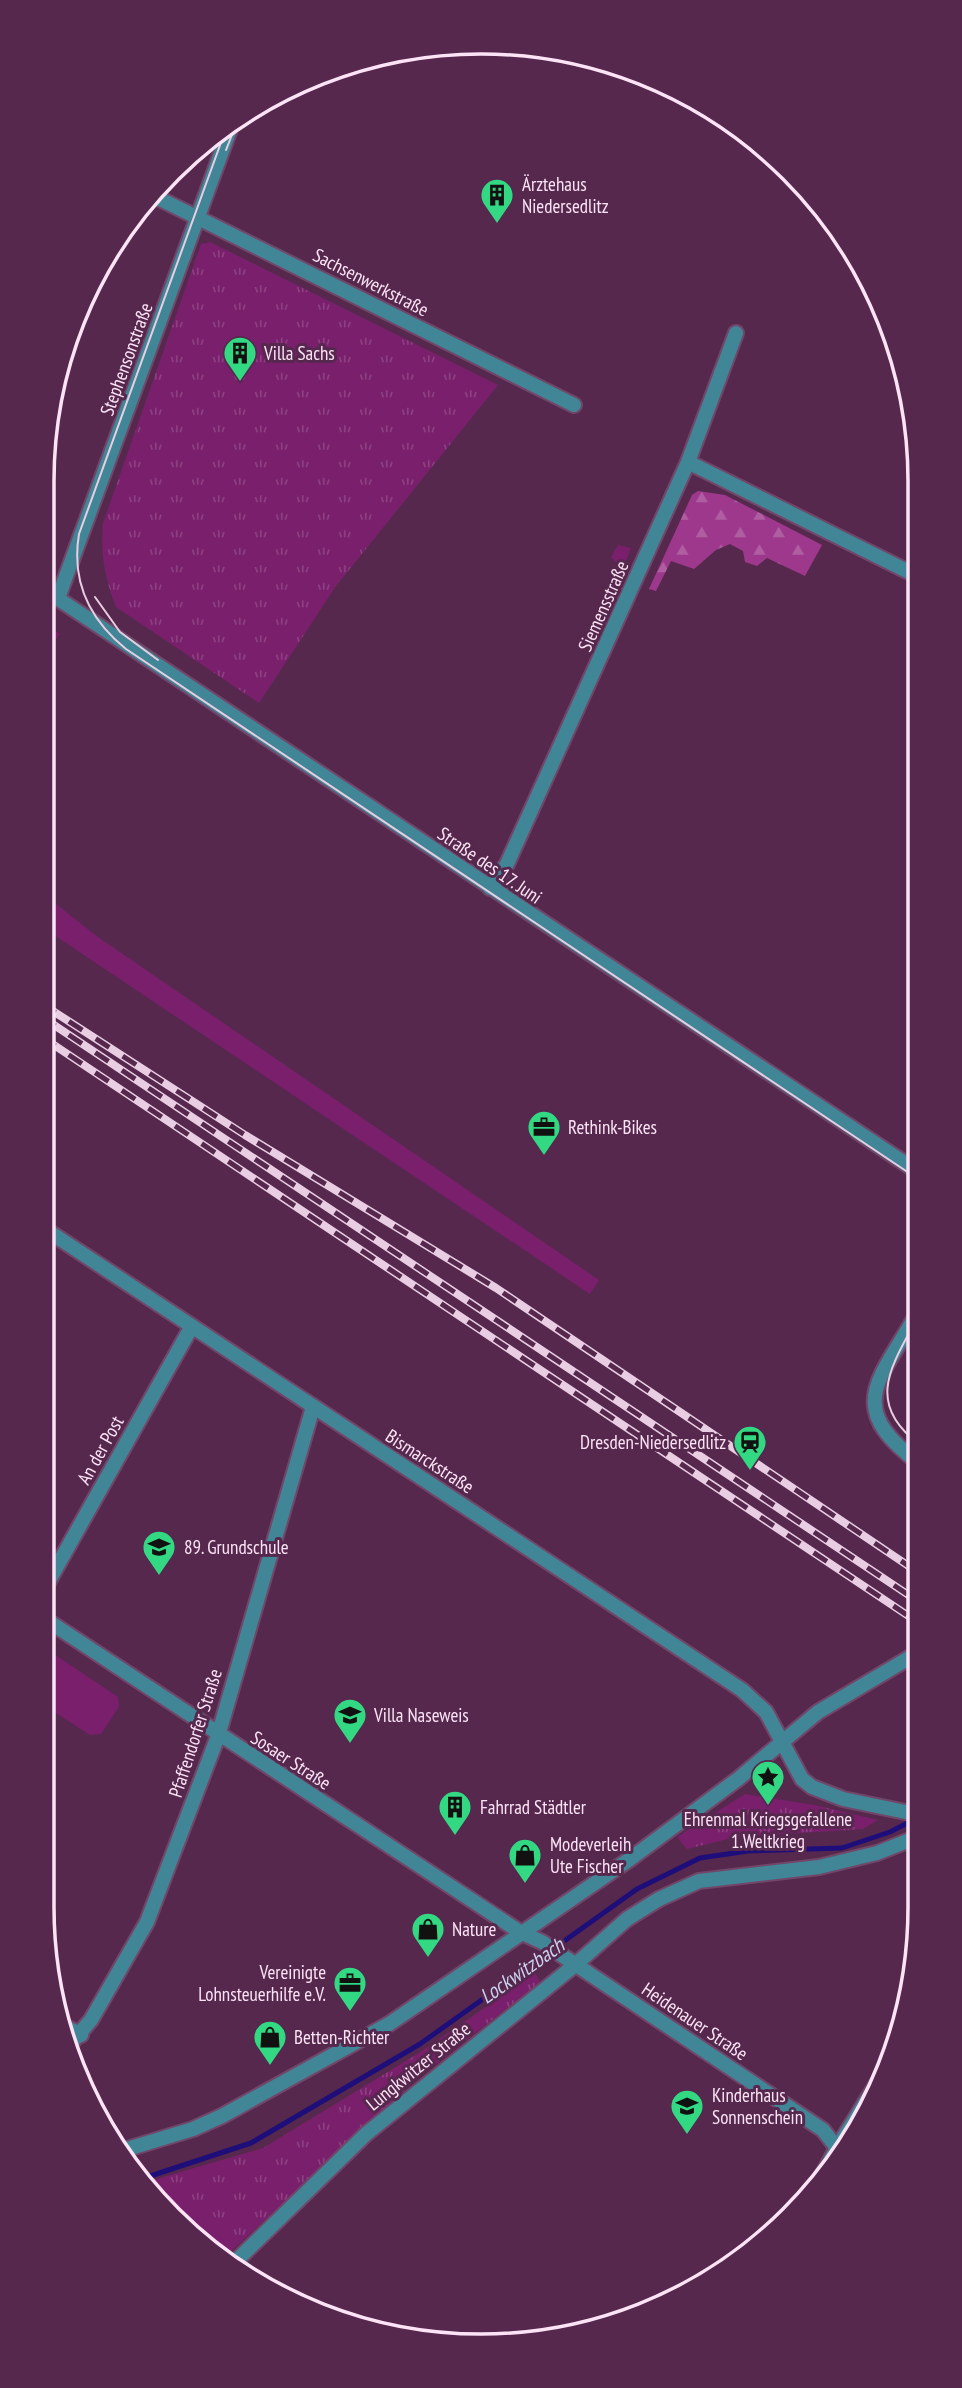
<svg xmlns="http://www.w3.org/2000/svg" width="962" height="2388" font-family="'PT Sans Narrow',sans-serif">
<style>
.green{fill:#791f6c}
.forest{fill:url(#forest-firs)}
.park{fill:url(#park-tufts)}
.lines{fill:none;stroke-linecap:round;stroke-linejoin:round}
.stream{stroke:#1d0e7a;stroke-width:5}
.minor-casing{stroke:#714669;stroke-width:18}
.tertiary-casing{stroke:#714669;stroke-width:18}
.minor{stroke:#408696;stroke-width:14}
.tertiary{stroke:#408696;stroke-width:14}
.tram{stroke:#e9cee3;stroke-width:2}
.rail-casing{stroke:#e9cee3;stroke-width:8}
.rail{stroke:#56284e;stroke-width:5;stroke-dasharray:16;stroke-linecap:butt}
.labels{text-anchor:middle;stroke-width:6;stroke-linejoin:round;paint-order:stroke}
.poi-label{font-size:19px;fill:#fce4f6;stroke:#56284e;text-anchor:start}
.street-label{font-size:19px;fill:#fce4f6;stroke:#56284e}
.water-label{font-size:21px;font-style:italic;fill:#cbd1ed;stroke:#56284e}
.rim{fill:none;stroke:#fce4f6;stroke-width:3.5}
</style>
<defs>
<pattern id="forest-firs" width="22" height="20" patternUnits="userSpaceOnUse" patternTransform="scale(1.75)"><rect width="22" height="20" fill="#9d388c"/><path d="M5 1l3.5 6h-7zM16 11l3.5 6h-7z" fill="#b05ea2"/></pattern>
<pattern id="park-tufts" width="24" height="20" patternUnits="userSpaceOnUse" patternTransform="scale(1.75)"><rect width="24" height="20" fill="#791f6c"/><path d="M3 7l-1-3M5 7V3M7 7l1-3M15 17l-1-3M17 17v-4M19 17l1-3" fill="none" stroke="#8d3f82"/></pattern>
</defs>
<rect width="100%" height="100%" fill="#56284e"/>
<path class="green" d="M 618,545 L 631,548 L 623,569 L 611,557 Z
M 42,620 L 60,634 L 42,657 Z
M 42,893 L 98,937 L 599,1280 L 590,1294 L 42,927 Z
M 42,1646 L 118,1697 L 119,1707 L 101,1734 L 90,1735 L 42,1704 Z"/>
<path class="forest" d="M 698,491 L 725,495 L 822,545 L 805,576 L 767,558 L 757,566 L 745,562 L 743,551 L 730,544 L 716,550 L 694,569 L 671,561 L 656,591 L 649,589 L 692,495 Z"/>
<path class="park" d="M 210,242 L 498,385 L 336,586 L 259,703 L 116,607 C 105,579 100,553 103,523 L 201,244 Z
M 745,1794 L 814,1805 L 878,1820 L 863,1829 L 736,1837 L 687,1849 L 677,1837 Z
M 535,1973 L 540,1982 L 412,2083 L 225,2257 L 151,2196 L 143,2183 L 263,2148 L 419,2053 Z"/>
<g class="lines">
<path class="stream" d="M 141,2179 L 251,2143 L 420,2044 L 637,1889 L 700,1858 L 748,1851 L 842,1848 L 890,1832 L 917,1818"/>
<defs>
<path id="minor" d="M 150,194 L 574,405
M 688,462 L 917,576
M 490,888 L 507,864 L 688,462 L 736,333
M 42,1227 L 742,1690 L 766,1712 L 802,1779 L 812,1787 L 843,1799 L 920,1815
M 918,1312 C 881,1379 842,1406 919,1463
M 42,1593 L 192,1326
M 42,1617 L 520,1932
M 62,2025 L 81,2035
M 66,2049 L 91,2020 L 147,1922 L 218,1736 L 313,1407
M 842,2151 L 837,2148 L 878,2082
M 233,2264 L 366,2134 L 575,1965 L 627,1919 L 659,1899 L 699,1881 L 819,1867 L 877,1853 L 920,1836"/>
<path id="tertiary" d="M 42,588 L 918,1172
M 58,598 L 229,132
M 520,1932 L 542,1942 L 823,2130 L 837,2148 L 815,2188
M 124,2150 L 193,2129 L 222,2116 L 389,2024 L 630,1859 L 738,1779 L 818,1712 L 919,1652"/>
</defs>
<use href="#minor" class="minor-casing"/>
<use href="#tertiary" class="tertiary-casing"/>
<use href="#minor" class="minor"/>
<use href="#tertiary" class="tertiary"/>
<path class="tram" d="M 223,137 L 79,534 C 71,582 89,619 126,649 L 918,1179
M 226,150 L 235,127
M 95,597 L 120,632 L 158,660
M 918,1317 C 892,1365 864,1403 919,1444"/>
<defs>
<path id="rail" d="M 42,1004 L 245,1135 L 496,1288 L 919,1573
M 42,1017 L 919,1602
M 42,1037 L 919,1623"/>
</defs>
<use href="#rail" class="rail-casing"/>
<use href="#rail" class="rail"/>
</g>
<defs>
<symbol id="building-pin" viewBox="-11 -11 22 30"><path d="M0 17L-7.5 6A9.5 9.5 0 1 1 7.5 6Z" fill="#32d882" stroke="#56284e"/><path d="M-4-6H4V6H1V3H-1V6H-4ZM-2.5-4.3h1.7v1.8h-1.7ZM.8-4.3h1.7v1.8H.8ZM-2.5-1h1.7V.8h-1.7ZM.8-1h1.7V.8H.8Z" fill="#111"/></symbol>
<symbol id="office-pin" viewBox="-11 -11 22 30"><path d="M0 17L-7.5 6A9.5 9.5 0 1 1 7.5 6Z" fill="#32d882" stroke="#56284e"/><path d="M-6-3h4V-5.5h4V-3h4V5H-6ZM-1-4.5V-3h2v-1.5ZM-6 0V1H6V0Z" fill="#111"/></symbol>
<symbol id="station-pin" viewBox="-11 -11 22 30"><path d="M0 17L-7.5 6A9.5 9.5 0 1 1 7.5 6Z" fill="#32d882" stroke="#56284e"/><path d="M-3-6H3Q5-6 5-4V2Q5 4 3 4L4.5 6H3L1.5 4h-3L-3 6H-4.5L-3 4Q-5 4-5 2V-4Q-5-6-3-6ZM-3.5-4v3h7v-3ZM-3.5 1v1.5H-2V1ZM2 1v1.5H3.5V1Z" fill="#111"/></symbol>
<symbol id="school-pin" viewBox="-11 -11 22 30"><path d="M0 17L-7.5 6A9.5 9.5 0 1 1 7.5 6Z" fill="#32d882" stroke="#56284e"/><path d="M0-5L7-2L0 1L-7-2ZM-4 1L0 2.5L4 1V4Q0 6-4 4Z" fill="#111"/></symbol>
<symbol id="sight-pin" viewBox="-11 -11 22 30"><path d="M0 17L-7.5 6A9.5 9.5 0 1 1 7.5 6Z" fill="#32d882" stroke="#56284e"/><path d="M0-6L1.8-2.2L6-1.7L2.9 1.2L3.7 5.4L0 3.3L-3.7 5.4L-2.9 1.2L-6-1.7L-1.8-2.2Z" fill="#111"/></symbol>
<symbol id="shop-pin" viewBox="-11 -11 22 30"><path d="M0 17L-7.5 6A9.5 9.5 0 1 1 7.5 6Z" fill="#32d882" stroke="#56284e"/><path d="M-5-2.5h2.3a2.7 3.5 0 0 1 5.4 0H5L5.5 6h-11ZM-1.5-2.5h3a1.5 2.3 0 0 0-3 0Z" fill="#111"/></symbol>
</defs>
<g fill-rule="evenodd">
<use href="#building-pin" x="478" y="176" width="38" height="52"/>
<use href="#building-pin" x="221" y="334" width="38" height="52"/>
<use href="#office-pin" x="525" y="1108" width="38" height="52"/>
<use href="#station-pin" x="731" y="1423" width="38" height="52"/>
<use href="#school-pin" x="140" y="1528" width="38" height="52"/>
<use href="#school-pin" x="331" y="1696" width="38" height="52"/>
<use href="#sight-pin" x="749" y="1758" width="38" height="52"/>
<use href="#building-pin" x="436" y="1788" width="38" height="52"/>
<use href="#shop-pin" x="506" y="1836" width="38" height="52"/>
<use href="#shop-pin" x="409" y="1910" width="38" height="52"/>
<use href="#office-pin" x="331" y="1964" width="38" height="52"/>
<use href="#shop-pin" x="251" y="2018" width="38" height="52"/>
<use href="#school-pin" x="668" y="2087" width="38" height="52"/>
</g>
<g class="labels">
<g class="poi-label">
<text x="522" y="191">Ärztehaus<tspan x="522" dy="22">Niedersedlitz</tspan></text>
<text x="264" y="360">Villa Sachs</text>
<text x="568" y="1134">Rethink-Bikes</text>
<text x="726" y="1449" text-anchor="end">Dresden-Niedersedlitz</text>
<text x="184" y="1554">89. Grundschule</text>
<text x="374" y="1722">Villa Naseweis</text>
<text x="480" y="1814">Fahrrad Städtler</text>
<text x="768" y="1826" text-anchor="middle">Ehrenmal Kriegsgefallene<tspan x="768" dy="22">1.Weltkrieg</tspan></text>
<text x="550" y="1851">Modeverleih<tspan x="550" dy="22">Ute Fischer</tspan></text>
<text x="452" y="1936">Nature</text>
<text x="326" y="1979" text-anchor="end">Vereinigte<tspan x="326" dy="22">Lohnsteuerhilfe e.V.</tspan></text>
<text x="294" y="2044">Betten-Richter</text>
<text x="712" y="2102">Kinderhaus<tspan x="712" dy="22">Sonnenschein</tspan></text>
</g>
<g class="street-label">
<text transform="translate(371 282) rotate(27)" y="7">Sachsenwerkstraße</text>
<text transform="translate(126 359) rotate(-70)" y="7">Stephensonstraße</text>
<text transform="translate(603 606) rotate(-66)" y="7">Siemensstraße</text>
<text transform="translate(490 865) rotate(34)" y="7">Straße des 17. Juni</text>
<text transform="translate(100 1450) rotate(-61)" y="7">An der Post</text>
<text transform="translate(430 1461) rotate(33)" y="7">Bismarckstraße</text>
<text transform="translate(195 1733) rotate(-72)" y="7">Pfaffendorfer Straße</text>
<text transform="translate(291 1760) rotate(33)" y="7">Sosaer Straße</text>
<text transform="translate(695 2021) rotate(34)" y="7">Heidenauer Straße</text>
<text transform="translate(418 2066) rotate(-39)" y="7">Lungkwitzer Straße</text>
</g>
<g class="water-label">
<text transform="translate(522 1971) rotate(-35)" y="7">Lockwitzbach</text>
</g>
</g>
<path d="M0 0H962V2388H0ZM481 54H481A427 427 0 0 1 908 481V1907A427 427 0 0 1 481 2334H481A427 427 0 0 1 54 1907V481A427 427 0 0 1 481 54Z" fill="#56284e" fill-rule="evenodd"/>
<path class="rim" d="M481 54H481A427 427 0 0 1 908 481V1907A427 427 0 0 1 481 2334H481A427 427 0 0 1 54 1907V481A427 427 0 0 1 481 54Z"/>
</svg>
